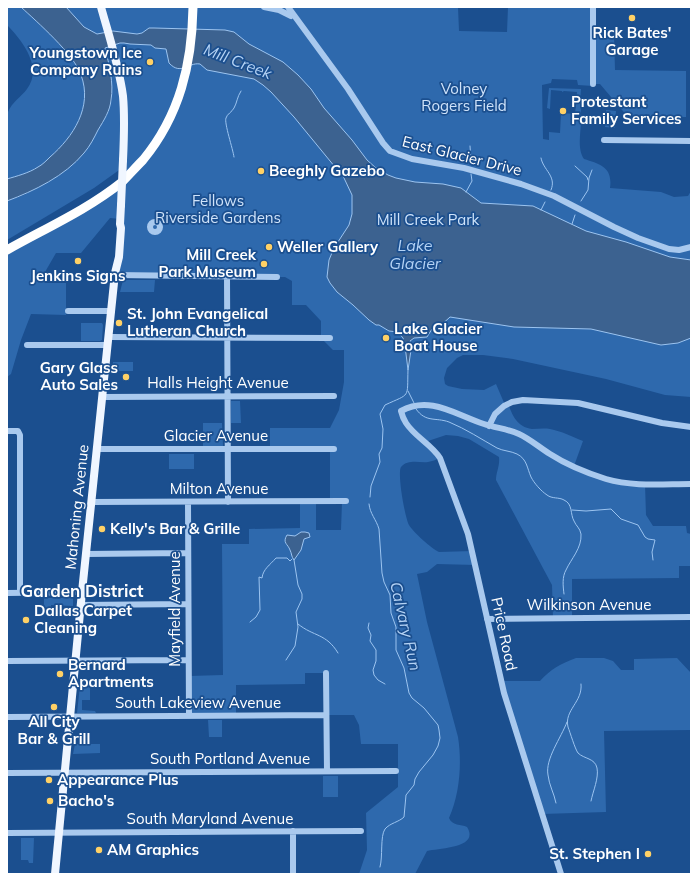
<svg xmlns="http://www.w3.org/2000/svg" width="698" height="881" font-family="Mulish,sans-serif">
<style>
.green{fill:#2e69ad}
.water{fill:#3c6290;stroke:#9cc4f0}
.lines{fill:none;stroke-linecap:round;stroke-linejoin:round}
.stream{stroke:#9cc4f0;stroke-width:1}
.minor{stroke:#a9c9ee;stroke-width:6}
.major{stroke:#f0f6ff;stroke-width:8}
.highway{stroke:#fff;stroke-width:9}
.major-bridge{stroke:#f0f6ff;stroke-width:8}
.poi-dot{fill:#ffd166;stroke:#1b4f8f;stroke-width:1.5}
.labels{text-anchor:middle;stroke-width:3.5;stroke-linejoin:round;paint-order:stroke}
.poi-label{font-size:15px;font-weight:bold;fill:#fff;stroke:#1b4f8f;text-anchor:start}
.park-label{font-size:15px;fill:#cfe3fa;stroke:#1b4f8f}
.street-label{font-size:15px;fill:#fff;stroke:#1b4f8f}
.water-label{font-size:16px;font-style:italic;fill:#b5d3f5;stroke:#1b4f8f}
.quarter-label{font-size:17px;font-weight:bold;fill:#fff;stroke:#1b4f8f}
</style>
<rect width="100%" height="100%" fill="#1b4f8f"/>
<path class="green" d="M 7,7 L 21,7 C 37,22 74,54 81,75 C 93,107 73,137 50,157 C 46,161 42,165 38,167 C 29,173 17,176 7,179 C 7,163 7,147 7,130 C 7,125 6,117 8,112 C 12,102 21,97 27,89 C 43,68 23,41 7,25 Z
M 66,7 L 458,7 L 459,31 L 507,32 L 508,7 L 593,7 L 593,36 L 614,36 L 615,70 L 686,71 L 686,117 L 628,117 L 600,84 L 593,84 L 593,86 L 578,85 L 577,80 L 552,79 L 551,83 L 542,85 L 543,139 L 549,140 L 549,132 L 560,133 L 561,113 L 575,114 L 576,104 L 578,104 L 578,102 L 576,101 L 577,92 L 564,91 L 562,92 L 562,91 L 551,90 L 550,109 L 547,108 L 549,88 L 581,89 C 580,98 581,106 581,115 C 582,128 576,148 584,159 C 600,164 613,167 610,188 L 661,192 L 674,197 L 688,196 L 691,191 L 691,397 L 665,395 L 606,379 L 513,359 L 483,355 L 463,355 L 457,358 L 447,368 L 444,378 L 445,384 L 448,386 L 462,389 L 484,390 L 496,384 L 505,405 L 508,403 C 512,415 517,427 532,429 C 538,429 544,428 550,429 C 561,431 573,437 583,441 L 574,466 L 597,476 L 645,484 L 646,515 L 653,526 L 686,526 L 687,533 L 691,534 L 691,566 L 679,566 L 679,578 L 572,579 L 572,618 L 553,618 L 552,585 L 496,480 C 496,472 500,466 499,457 L 469,439 L 458,436 L 446,435 L 425,442 L 440,458 C 436,460 432,461 428,462 C 419,463 408,459 401,467 C 397,473 405,518 409,525 C 413,532 432,549 439,552 L 473,551 L 476,565 L 437,564 L 427,572 L 417,574 L 427,622 L 458,737 C 462,763 460,793 449,818 C 452,826 461,824 467,827 C 480,848 440,848 427,851 L 415,874 L 359,874 L 367,850 L 366,813 L 398,787 L 398,744 L 361,744 L 359,725 L 354,715 L 326,715 L 326,673 L 305,673 L 305,684 L 236,685 L 236,716 L 189,716 L 189,676 L 223,675 L 222,544 L 249,544 L 249,529 L 300,528 L 300,502 L 316,502 L 316,530 L 341,530 L 342,502 L 330,501 L 330,449 L 270,449 L 270,428 L 330,428 L 339,410 L 344,382 L 344,350 L 333,350 L 321,338 L 321,321 L 306,305 L 292,305 L 292,281 L 285,277 L 115,275 L 120,219 L 110,218 L 81,253 L 56,253 L 45,272 L 45,283 L 66,283 L 66,315 L 31,314 L 21,340 L 11,374 L 7,377 L 7,250 L 122,181 L 122,168 L 94,188 L 7,240 L 7,201 L 24,195 L 58,176 L 84,153 L 107,115 L 110,107 L 112,98 L 111,78 L 103,41 L 97,34 L 84,27 Z
M 606,110 L 616,111 L 615,128 L 605,127 Z
M 123,280 L 155,280 L 154,292 L 120,292 Z
M 81,323 L 102,323 L 103,325 L 102,340 L 100,341 L 81,341 Z
M 113,362 L 133,362 L 133,371 L 112,371 Z
M 231,401 L 240,401 L 241,423 L 231,423 Z
M 203,423 L 222,423 L 223,446 L 203,446 Z
M 169,454 L 194,454 L 194,469 L 169,469 Z
M 44,598 L 73,598 L 73,606 L 51,605 L 51,612 L 44,612 Z
M 576,658 L 604,658 L 613,661 L 621,670 L 634,670 L 634,659 L 677,658 L 691,673 L 691,730 L 604,731 L 606,812 L 542,814 L 501,681 L 540,681 C 551,669 560,664 576,658 Z
M 90,684 L 90,700 L 82,700 L 82,710 L 95,711 L 96,713 L 77,713 L 80,685 Z
M 208,720 L 222,720 L 222,737 L 209,737 Z
M 75,744 L 100,744 L 100,753 L 73,754 Z
M 323,776 L 338,776 L 338,797 L 323,797 Z
M 21,838 L 34,838 L 33,863 L 29,863 L 28,860 L 21,860 Z"/>
<path class="water" d="M 21,7 L 66,7 L 84,27 L 97,34 L 113,31 L 137,34 L 142,33 L 149,28 L 154,28 L 225,30 L 234,32 L 249,44 L 283,62 L 298,75 L 311,89 L 324,108 L 352,140 L 367,160 L 376,168 L 388,175 L 396,178 L 415,182 L 443,184 L 461,188 L 481,203 L 533,206 L 586,231 L 626,242 L 670,257 L 691,260 L 691,338 L 678,343 L 661,345 L 591,329 L 514,327 L 450,317 L 438,328 L 432,329 L 427,337 L 414,338 L 410,341 L 411,350 L 408,370 L 405,346 L 403,338 L 398,332 L 389,331 L 379,325 L 376,325 L 369,320 L 353,305 L 337,292 L 330,283 L 327,277 L 329,260 L 334,248 L 349,225 L 352,214 L 352,195 L 344,178 L 294,117 L 271,92 L 263,85 L 254,79 L 207,70 L 200,64 C 188,62 181,76 169,63 L 166,49 L 155,48 L 151,45 L 130,44 L 124,43 L 120,43 L 105,48 C 109,64 114,83 111,100 C 110,111 104,120 98,130 C 94,138 90,146 84,153 C 65,176 34,191 7,201 L 7,179 C 17,176 29,173 38,167 C 42,165 46,161 50,157 C 73,137 93,107 81,75 C 74,54 37,22 21,7 Z
M 301,532 L 305,532 L 309,533 L 310,537 L 304,539 L 301,550 L 294,560 C 291,556 292,554 290,550 C 288,544 282,543 287,535 L 295,536 Z"/>
<g class="lines">
<path class="stream" d="M 470,146 L 471,160
M 234,157 C 233,149 224,123 226,118 C 227,114 232,112 234,108 C 237,103 237,97 241,91
M 541,158 C 543,170 557,176 551,190
M 575,166 L 587,177 L 588,180
M 466,192 L 472,181 L 471,174
M 581,201 L 588,190 L 589,178 L 592,170
M 541,210 L 545,202
M 572,224 L 575,215
M 408,391 L 414,403
M 416,409 C 426,423 435,417 449,422 C 466,429 481,439 497,448 C 503,451 511,451 517,454 C 527,459 527,468 531,477 C 534,483 541,491 547,495 C 552,499 559,497 564,500 C 573,504 570,514 574,521 C 576,526 580,528 581,534 C 582,548 571,559 566,570 C 562,577 563,586 564,594
M 370,497 L 371,486 L 380,462 L 379,454 L 382,448 L 383,429 L 380,414 L 385,405 C 411,393 407,399 408,370
M 369,504 C 370,514 376,519 379,529 L 382,573 L 384,582 L 390,595 L 391,613 L 396,627 L 396,650 L 404,668 L 409,693 L 412,698 L 424,708 L 438,725 L 439,730 L 440,738 L 438,746 L 433,755 L 419,772 L 415,779 L 414,785 L 406,795 L 404,817 C 399,822 390,823 385,829 C 380,836 383,857 380,867
M 572,510 L 586,511 L 611,509 L 621,519 L 638,525 L 645,537 L 648,539 L 655,540 L 652,552 L 653,560
M 250,622 L 256,617 L 260,610 L 259,577 L 262,578 C 263,569 270,565 276,558 L 287,558 L 290,561 L 292,559
M 369,623 L 368,628 L 371,635 L 370,641 L 376,650 L 376,661 L 373,670 L 374,675 L 378,680 L 385,684
M 298,624 C 314,637 326,633 338,653
M 286,660 L 295,646 L 298,627 L 296,612 L 302,599 L 302,594 L 298,585 L 294,560
M 581,684 C 583,702 564,710 568,727 C 570,732 575,749 578,753 C 584,759 595,758 597,768 C 599,778 593,791 591,801
M 556,803 C 554,793 549,785 548,775 C 545,759 561,738 567,722"/>
<path class="minor" d="M 264,7 L 279,10 L 291,16
M 288,7 L 348,89 L 383,143 L 390,151 L 412,159 L 464,168 L 521,184 L 554,196 L 614,227 L 638,238 L 669,249 L 679,250 L 691,247
M 593,7 L 593,84
M 604,140 L 691,141
M150 227a5 5 0 1 1 10 0a5 5 0 1 1-10 0Z
M 115,275 L 277,277
M 227,276 L 228,502
M 68,311 L 112,311
M 109,337 L 330,338
M 27,345 L 108,345
M 103,397 L 334,396
M 489,426 L 495,414 L 504,406 L 512,402 L 523,400 L 578,403 L 662,423 L 691,427
M 7,431 L 18,431 L 20,435 L 20,593
M 97,449 L 334,449
M 91,502 L 346,501
M 188,502 L 189,716
M 86,554 L 188,553
M 7,593 L 82,592
M 80,605 L 188,604
M 487,619 L 691,617
M 7,661 L 188,660
M 326,673 L 327,771
M 7,717 L 326,715
M 7,773 L 396,771
M 293,831 L 293,874
M 7,833 L 361,831
M 561,874 L 504,693 L 468,534 L 440,458 C 431,444 415,437 406,423 C 404,420 402,415 401,411 C 430,395 456,415 484,424 C 496,428 508,429 519,434 C 530,439 540,448 550,454 C 567,465 587,473 606,479 C 633,487 663,484 691,484"/>
<path class="major" d="M 101,7 C 109,36 119,66 123,96 C 125,118 124,139 123,160
M 55,874 L 82,592 L 115,273 L 119,257 L 121,228 L 120,224 L 121,205"/>
<path class="highway" d="M 7,250 C 46,228 87,210 122,182 C 129,175 136,167 143,160 C 180,115 192,64 193,7"/>
<path class="major-bridge" d="M 121,205 L 123,160"/>
</g>
<g class="poi-dot">
<circle cx="632" cy="18" r="4"/>
<circle cx="150" cy="62" r="4"/>
<circle cx="563" cy="111" r="4"/>
<circle cx="261" cy="171" r="4"/>
<circle cx="269" cy="247" r="4"/>
<circle cx="78" cy="261" r="4"/>
<circle cx="264" cy="264" r="4"/>
<circle cx="119" cy="323" r="4"/>
<circle cx="386" cy="338" r="4"/>
<circle cx="126" cy="377" r="4"/>
<circle cx="102" cy="529" r="4"/>
<circle cx="26" cy="620" r="4"/>
<circle cx="60" cy="674" r="4"/>
<circle cx="54" cy="707" r="4"/>
<circle cx="49" cy="780" r="4"/>
<circle cx="50" cy="801" r="4"/>
<circle cx="99" cy="850" r="4"/>
<circle cx="648" cy="854" r="4"/>
</g>
<g class="labels">
<g class="poi-label">
<text x="632" y="38" text-anchor="middle">Rick Bates'<tspan x="632" dy="17">Garage</tspan></text>
<text x="142" y="58" text-anchor="end">Youngstown Ice<tspan x="142" dy="17">Company Ruins</tspan></text>
<text x="571" y="107">Protestant<tspan x="571" dy="17">Family Services</tspan></text>
<text x="269" y="176">Beeghly Gazebo</text>
<text x="277" y="252">Weller Gallery</text>
<text x="256" y="260" text-anchor="end">Mill Creek<tspan x="256" dy="17">Park Museum</tspan></text>
<text x="78" y="281" text-anchor="middle">Jenkins Signs</text>
<text x="127" y="319">St. John Evangelical<tspan x="127" dy="17">Lutheran Church</tspan></text>
<text x="394" y="334">Lake Glacier<tspan x="394" dy="17">Boat House</tspan></text>
<text x="118" y="373" text-anchor="end">Gary Glass<tspan x="118" dy="17">Auto Sales</tspan></text>
<text x="110" y="534">Kelly's Bar &amp; Grille</text>
<text x="34" y="616">Dallas Carpet<tspan x="34" dy="17">Cleaning</tspan></text>
<text x="68" y="670">Bernard<tspan x="68" dy="17">Apartments</tspan></text>
<text x="54" y="727" text-anchor="middle">All City<tspan x="54" dy="17">Bar &amp; Grill</tspan></text>
<text x="57" y="785">Appearance Plus</text>
<text x="58" y="806">Bacho's</text>
<text x="107" y="855">AM Graphics</text>
<text x="640" y="859" text-anchor="end">St. Stephen I</text>
</g>
<g class="park-label">
<text x="464" y="94">Volney<tspan x="464" dy="17">Rogers Field</tspan></text>
<text x="218" y="206">Fellows<tspan x="218" dy="17">Riverside Gardens</tspan></text>
<text x="428" y="225">Mill Creek Park</text>
</g>
<g class="street-label">
<text transform="translate(462 156) rotate(14)" y="5">East Glacier Drive</text>
<text x="218" y="388">Halls Height Avenue</text>
<text x="216" y="441">Glacier Avenue</text>
<text x="219" y="494">Milton Avenue</text>
<text transform="translate(77 507) rotate(-84)" y="5">Mahoning Avenue</text>
<text x="589" y="610">Wilkinson Avenue</text>
<text transform="translate(175 609) rotate(-90)" y="5">Mayfield Avenue</text>
<text transform="translate(504 634) rotate(78)" y="5">Price Road</text>
<text x="198" y="708">South Lakeview Avenue</text>
<text x="230" y="764">South Portland Avenue</text>
<text x="210" y="824">South Maryland Avenue</text>
</g>
<g class="water-label">
<text transform="translate(238 61) rotate(21)" y="6">Mill Creek</text>
<text x="415" y="251">Lake<tspan x="415" dy="18">Glacier</tspan></text>
<text transform="translate(406 626) rotate(77)" y="6">Calvary Run</text>
</g>
<g class="quarter-label">
<text x="82" y="597">Garden District</text>
</g>
</g>
<rect width="698" height="881" fill="none" stroke="#ffffff" stroke-width="16"/>
</svg>
